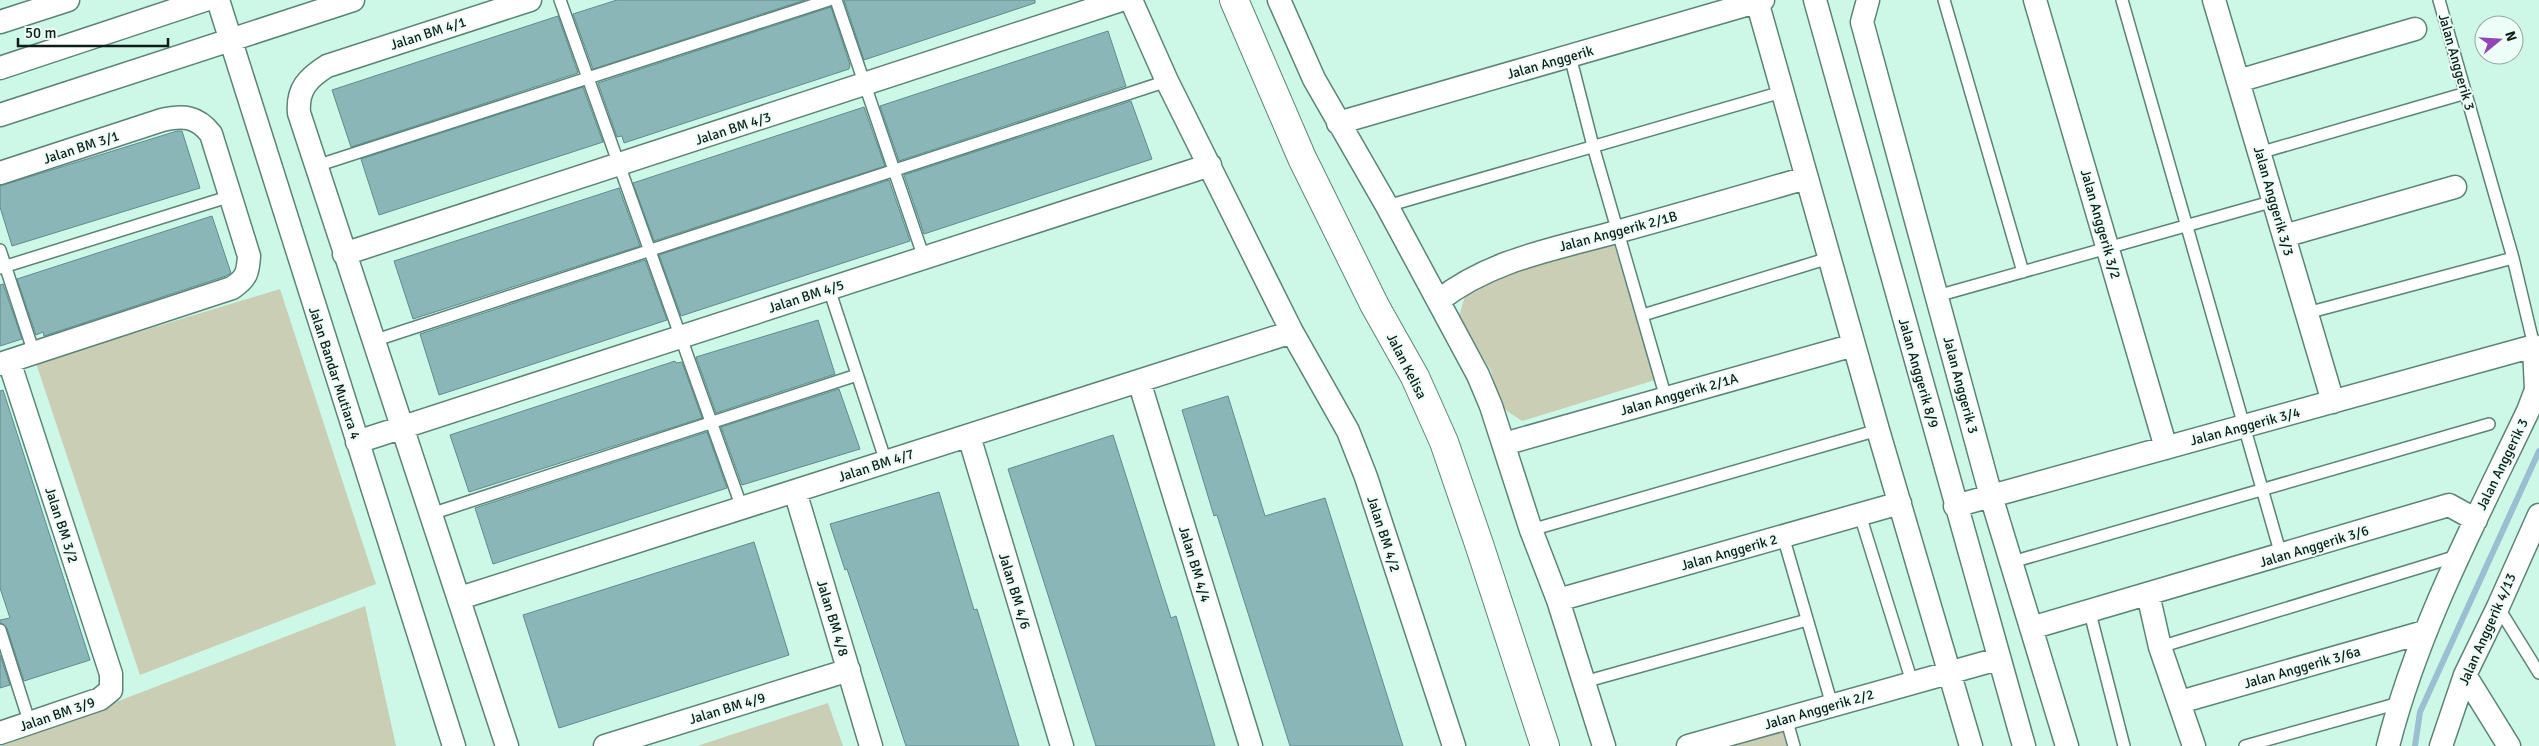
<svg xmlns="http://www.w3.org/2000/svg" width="2539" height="746" font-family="Signika,sans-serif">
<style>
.green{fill:#caceb5}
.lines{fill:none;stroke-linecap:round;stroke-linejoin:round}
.stream{stroke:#99bfd1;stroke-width:6}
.building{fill:#8ab6b8;stroke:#5f8c8e}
.service-casing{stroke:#5c8476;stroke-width:14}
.minor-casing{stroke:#5c8476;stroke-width:25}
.secondary-casing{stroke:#5c8476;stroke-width:30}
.service{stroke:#fff;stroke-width:11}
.minor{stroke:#fff;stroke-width:22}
.secondary{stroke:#fff;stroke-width:28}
.labels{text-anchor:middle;stroke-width:4;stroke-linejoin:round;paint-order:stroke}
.street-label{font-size:14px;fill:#0d1d18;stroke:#edfef8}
</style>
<rect width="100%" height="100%" fill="#cdf8e8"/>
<path class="green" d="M 1613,241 L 1655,380 L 1522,421 L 1501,407 L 1491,371 L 1459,316 L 1466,293 L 1518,267 Z
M 280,289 L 376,584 L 140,675 L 36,363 Z
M 365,606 L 396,746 L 2,746 Z
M 828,703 L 843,746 L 697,746 Z
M 1782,729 L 1787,746 L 1721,746 Z"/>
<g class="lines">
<path class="stream" d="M 2415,746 L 2420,712 L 2539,451"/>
</g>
<path class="building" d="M 617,0 L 805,0 L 593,69 L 573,14 Z
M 844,0 L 1035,0 L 1035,3 L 864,60 Z
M 831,7 L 850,65 L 849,69 L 624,143 L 622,136 L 617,137 L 598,83 Z
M 558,16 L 578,73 L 351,147 L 332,90 Z
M 1108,31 L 1126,86 L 899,161 L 880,106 Z
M 583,87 L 603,142 L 379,215 L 361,159 Z
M 1131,101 L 1152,159 L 924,234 L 904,175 Z
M 864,107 L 885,166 L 654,241 L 633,183 Z
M 177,131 L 182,131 L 200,188 L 12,246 L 0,207 L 0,186 Z
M 889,180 L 910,241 L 681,316 L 659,255 Z
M 619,188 L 640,246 L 413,319 L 394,261 Z
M 212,216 L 231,273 L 226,276 L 44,336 L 43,332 L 36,335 L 17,279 Z
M 645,260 L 667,320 L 439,395 L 420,334 Z
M 3,284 L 22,339 L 0,346 L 0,285 Z
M 818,320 L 835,374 L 716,413 L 696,357 Z
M 675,361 L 676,363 L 682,362 L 702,418 L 469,492 L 450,435 Z
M 839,389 L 860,449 L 742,485 L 721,427 Z
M 3,390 L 90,660 L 24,681 L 7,628 L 0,623 L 0,620 L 10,618 L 0,588 L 0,391 Z
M 1228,396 L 1265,516 L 1325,498 L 1403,746 L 1290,746 L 1217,515 L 1214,516 L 1182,410 Z
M 707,432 L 727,488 L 493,564 L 475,508 Z
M 1113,435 L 1171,618 L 1176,616 L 1215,746 L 1096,746 L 1008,469 Z
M 939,492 L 974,610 L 977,609 L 1019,746 L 906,746 L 847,569 L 845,570 L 830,524 Z
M 754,542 L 789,655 L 559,728 L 523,615 Z
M 0,655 L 10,685 L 0,688 Z"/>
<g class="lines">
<defs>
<path id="service" d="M 560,0 L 742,508
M 836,0 L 924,258
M 1944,0 L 2023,272
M 2122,0 L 2281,555
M 2439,0 L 2513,258 L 2534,346
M 1570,56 L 1593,146 L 1666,398
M 2259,153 L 2466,93
M 316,166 L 829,0
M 1387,206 L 1782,92
M 0,250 L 34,353
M 0,268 L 231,196
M 829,289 L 886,462
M 1937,296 L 2274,201
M 2307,313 L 2513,258
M 1643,315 L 1829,258
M 373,341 L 1167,81
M 431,514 L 857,375
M 1860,515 L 1912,682
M 1531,530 L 1878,430
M 1783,536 L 1832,705
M 2012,562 L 2489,424
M 2498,607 L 2539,673
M 2090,613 L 2124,746
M 0,630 L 30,724
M 2160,647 L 2457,556
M 1584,682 L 1807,620
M 1786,718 L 1794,746
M 2245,746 L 2399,703"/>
<path id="minor" d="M 218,0 L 454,746
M 1131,0 L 1167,81 L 1292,332 L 1348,431 L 1366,477 L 1454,746
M 1279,0 L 1314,79 L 1387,206 L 1478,375 L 1491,406 L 1531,530 L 1558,600 L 1604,746
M 1815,0 L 2024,746
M 1868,0 L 1862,22 L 1991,496 L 2067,746
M 2035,0 L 2166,448
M 2214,0 L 2333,402
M 1757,1 L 1878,430 L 1971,746
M 0,22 L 68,0
M 0,68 L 205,0
M 2238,81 L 2415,29
M 0,115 L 353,0
M 1338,123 L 1763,0
M 0,173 L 162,120 C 183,115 197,116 211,134 L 249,256 C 248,272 247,278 232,288 L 0,364
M 2284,236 L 2455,187
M 344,254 L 1121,0
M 1438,301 C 1491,259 1556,249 1620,231 C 1682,214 1744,196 1806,178
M 1139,381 L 1251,746
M 969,436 L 1062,746
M 357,442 L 1210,165
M 1504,444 L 1854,345
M 795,491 L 871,746
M 1955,506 L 2534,346 L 2536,390 L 2528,411 C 2476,520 2418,628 2388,746
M 2148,594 L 2160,647 L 2194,746
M 460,598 L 1292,332
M 1558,600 L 1900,503
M 2031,628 L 2449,505 L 2476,520
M 2465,675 L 2509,746
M 2180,702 L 2424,632
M 0,733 L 100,699 L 111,690 L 111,674 L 9,361
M 507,746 L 299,113 C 297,89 308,78 327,66 L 530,0
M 605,746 L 849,670
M 1688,746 L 1998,659
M 2441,746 L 2465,675 L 2498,607 L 2539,515"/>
<path id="secondary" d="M 1234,0 L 1302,158 L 1375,306 L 1415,377 L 1444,442 L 1479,544 L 1545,746"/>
</defs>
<use href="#service" class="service-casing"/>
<use href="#minor" class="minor-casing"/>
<use href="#secondary" class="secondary-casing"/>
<use href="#service" class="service"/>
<use href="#minor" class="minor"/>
<use href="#secondary" class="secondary"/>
</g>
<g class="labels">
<g class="street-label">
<text transform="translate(428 33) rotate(-18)" y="5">Jalan BM 4/1</text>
<text transform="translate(1550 62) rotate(-16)" y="5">Jalan Anggerik</text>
<text transform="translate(2457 62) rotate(74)" y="5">Jalan Anggerik 3</text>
<text transform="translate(733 128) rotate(-18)" y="5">Jalan BM 4/3</text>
<text transform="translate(81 147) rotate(-18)" y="5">Jalan BM 3/1</text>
<text transform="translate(2274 201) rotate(74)" y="5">Jalan Anggerik 3/3</text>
<text transform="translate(2101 224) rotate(74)" y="5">Jalan Anggerik 3/2</text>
<text transform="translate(1618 231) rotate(-15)" y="5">Jalan Anggerik 2/1B</text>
<text transform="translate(806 296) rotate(-18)" y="5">Jalan BM 4/5</text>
<text transform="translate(1407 366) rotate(63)" y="5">Jalan Kelisa</text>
<text transform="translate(335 373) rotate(72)" y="5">Jalan Bandar Mutiara 4</text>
<text transform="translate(1919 373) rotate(74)" y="5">Jalan Anggerik 8/9</text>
<text transform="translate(1961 385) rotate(75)" y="5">Jalan Anggerik 3</text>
<text transform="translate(1679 394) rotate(-16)" y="5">Jalan Anggerik 2/1A</text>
<text transform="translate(2245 426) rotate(-15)" y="5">Jalan Anggerik 3/4</text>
<text transform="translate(2502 464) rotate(-64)" y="5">Jalan Anggerik 3</text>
<text transform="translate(876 465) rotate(-18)" y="5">Jalan BM 4/7</text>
<text transform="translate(62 525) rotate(72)" y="5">Jalan BM 3/2</text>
<text transform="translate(1384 534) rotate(72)" y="5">Jalan BM 4/2</text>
<text transform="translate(2314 546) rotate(-17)" y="5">Jalan Anggerik 3/6</text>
<text transform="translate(1729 552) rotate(-16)" y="5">Jalan Anggerik 2</text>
<text transform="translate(1195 564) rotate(73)" y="5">Jalan BM 4/4</text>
<text transform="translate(1015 591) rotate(73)" y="5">Jalan BM 4/6</text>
<text transform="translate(833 618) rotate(73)" y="5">Jalan BM 4/8</text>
<text transform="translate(2487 629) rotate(-66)" y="5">Jalan Anggerik 4/13</text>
<text transform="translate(2302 667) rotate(-16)" y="5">Jalan Anggerik 3/6a</text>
<text transform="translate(727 708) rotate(-17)" y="5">Jalan BM 4/9</text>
<text transform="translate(1819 709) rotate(-16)" y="5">Jalan Anggerik 2/2</text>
<text transform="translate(57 714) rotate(-19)" y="5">Jalan BM 3/9</text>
</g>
</g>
<g transform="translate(2499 40) rotate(72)"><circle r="24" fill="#edfef8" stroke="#93a49e"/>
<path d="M0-4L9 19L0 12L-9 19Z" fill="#9145b6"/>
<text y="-8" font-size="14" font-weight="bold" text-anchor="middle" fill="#0d1d18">N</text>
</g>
<path d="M18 38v8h150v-8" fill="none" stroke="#0d1d18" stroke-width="2.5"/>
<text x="25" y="38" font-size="15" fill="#0d1d18" stroke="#edfef8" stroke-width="4" paint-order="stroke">50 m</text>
</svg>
